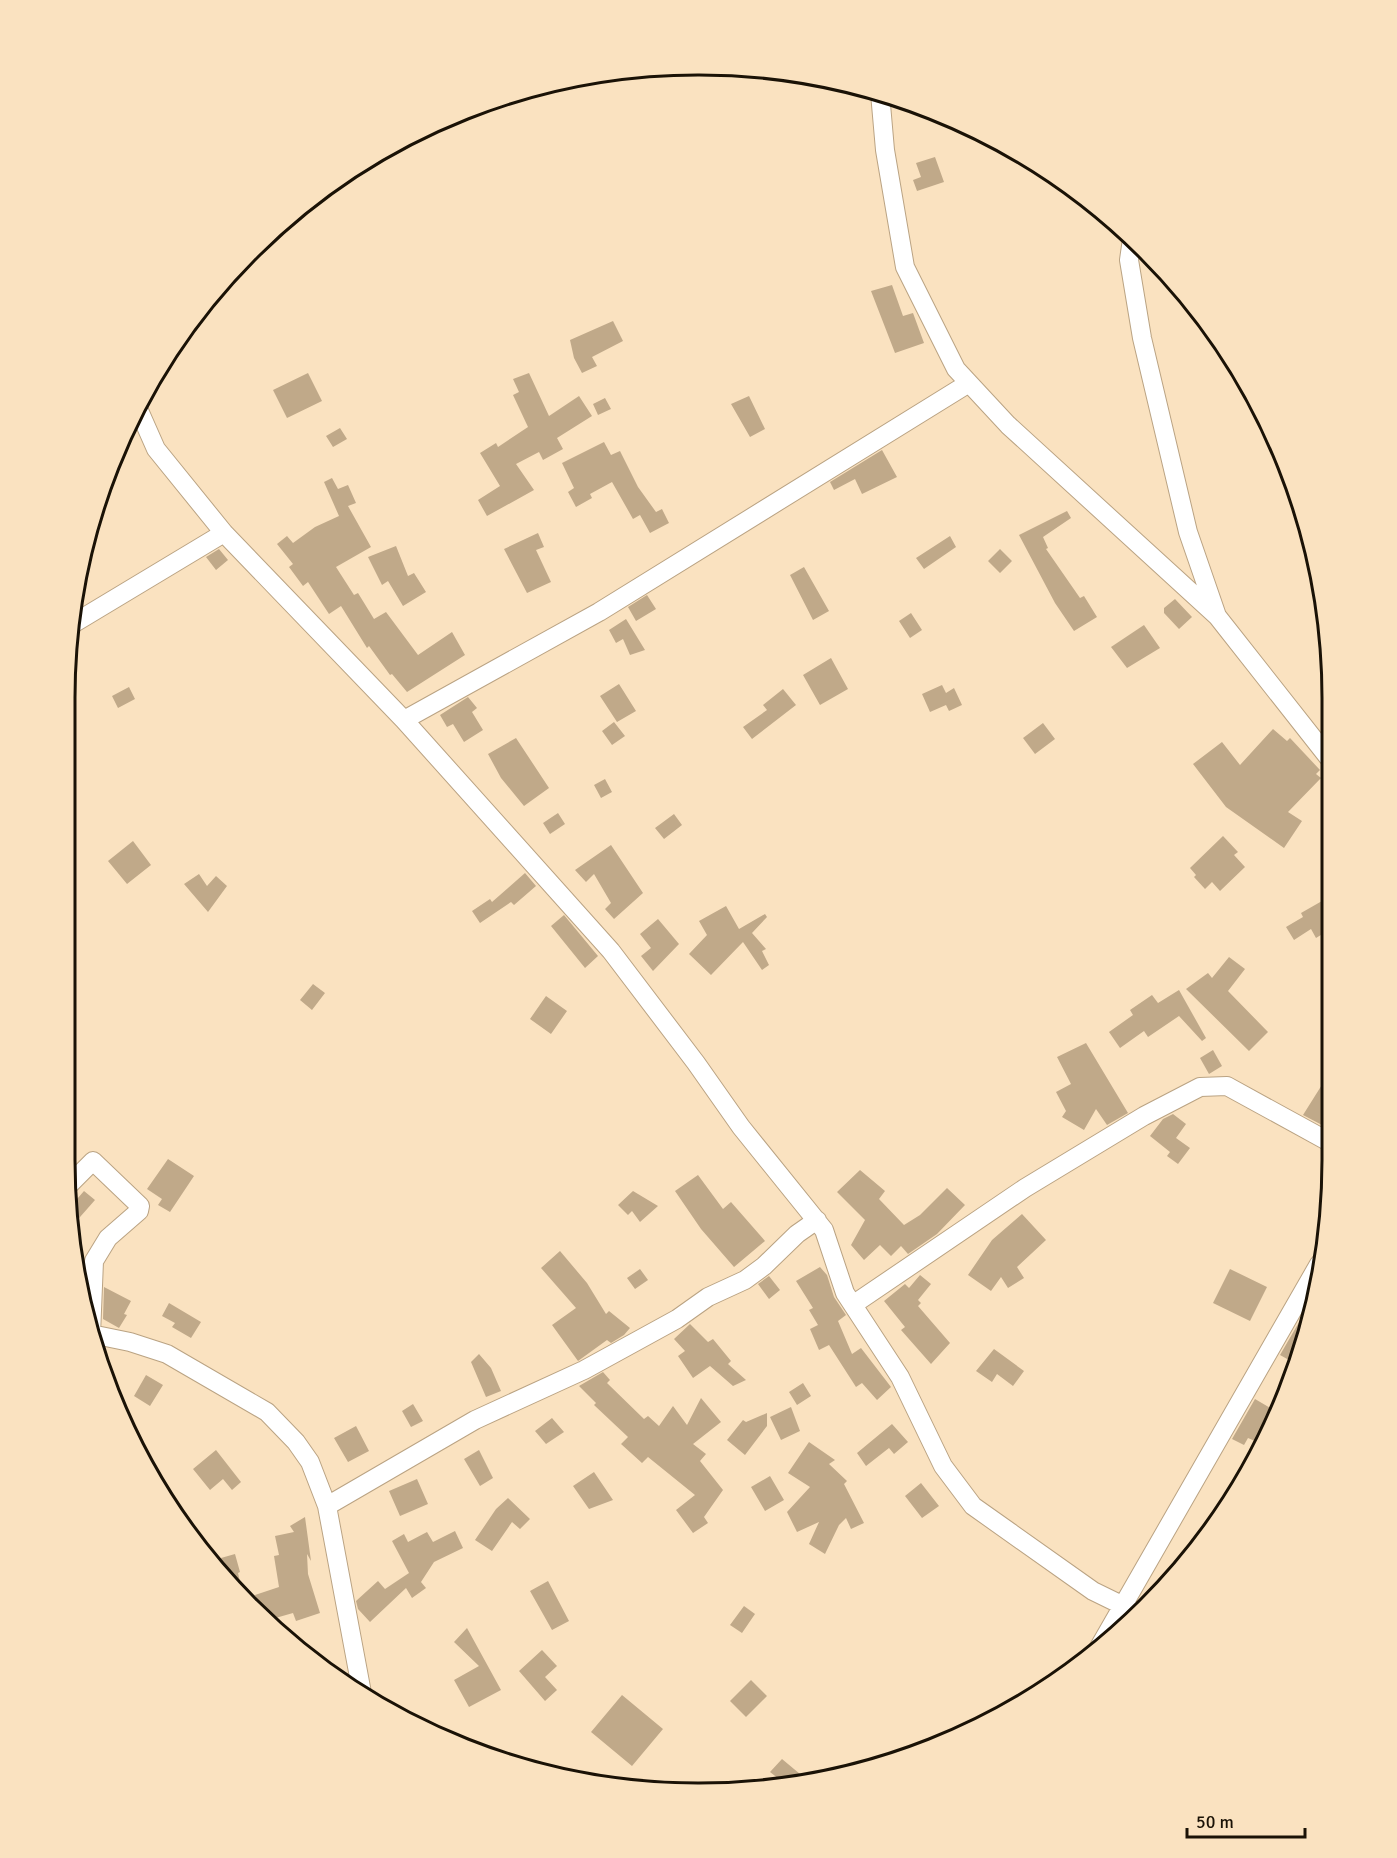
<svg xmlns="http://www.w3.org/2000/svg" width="1397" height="1858" font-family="Signika,sans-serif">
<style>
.building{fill:#c0a989}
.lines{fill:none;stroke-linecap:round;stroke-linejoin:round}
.minor-casing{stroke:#baa383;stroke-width:20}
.minor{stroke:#fff;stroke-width:18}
.rim{fill:none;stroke:#1a1206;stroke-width:3}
</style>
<rect width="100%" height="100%" fill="#fae2c0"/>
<path class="building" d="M 935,157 L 944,182 L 917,191 L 913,180 L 921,177 L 916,163 Z
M 892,285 L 903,316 L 913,313 L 924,343 L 895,353 L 871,291 Z
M 613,321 L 623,341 L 592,357 L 597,366 L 582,373 L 574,358 L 570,340 Z
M 308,373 L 322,401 L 287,418 L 273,390 Z
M 529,373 L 549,416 L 579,396 L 592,416 L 557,438 L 563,449 L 543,460 L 539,452 L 516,464 L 534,490 L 487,516 L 478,500 L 500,486 L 480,453 L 496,443 L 498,447 L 528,427 L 513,395 L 519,392 L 513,379 Z
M 749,396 L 765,429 L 750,437 L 731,404 Z
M 605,398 L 611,409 L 598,415 L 593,404 Z
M 340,428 L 347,439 L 333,447 L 326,436 Z
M 604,442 L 611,455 L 620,451 L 638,487 L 656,512 L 662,509 L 669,523 L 650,533 L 640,515 L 633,519 L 612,482 L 590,494 L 592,498 L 576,507 L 568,492 L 574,488 L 562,463 Z
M 882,450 L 897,477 L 862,494 L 855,479 L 834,490 L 830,482 Z
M 332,478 L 338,489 L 348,485 L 356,503 L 348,506 L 371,547 L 336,567 L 354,595 L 358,593 L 374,619 L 386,612 L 418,655 L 452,632 L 465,655 L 407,692 L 392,674 L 390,675 L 369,646 L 367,648 L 341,606 L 329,614 L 308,582 L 303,586 L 289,567 L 293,564 L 277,544 L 287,536 L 293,543 L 315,527 L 339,516 L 324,482 Z
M 1067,511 L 1071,518 L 1043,537 L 1048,548 L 1046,549 L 1080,598 L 1084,596 L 1097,617 L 1074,631 L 1055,603 L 1019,535 Z
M 538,533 L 544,547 L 536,550 L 551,582 L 527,593 L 504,549 Z
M 950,536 L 956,547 L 924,569 L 916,558 Z
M 396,546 L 408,576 L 414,573 L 426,592 L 403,606 L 388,581 L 382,585 L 368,557 Z
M 219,549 L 228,560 L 216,570 L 206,557 Z
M 1000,549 L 1012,561 L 1000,573 L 988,561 Z
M 804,567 L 829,611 L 813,620 L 790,575 Z
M 647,595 L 656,609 L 636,621 L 628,607 Z
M 1175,599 L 1192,617 L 1179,629 L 1164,613 L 1164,608 Z
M 911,613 L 922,630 L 910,638 L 899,621 Z
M 626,619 L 645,650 L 630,655 L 623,639 L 616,643 L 609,630 Z
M 1144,625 L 1160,648 L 1127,668 L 1111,647 Z
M 831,658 L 848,689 L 820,705 L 803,675 Z
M 619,684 L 636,711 L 617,722 L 600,696 Z
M 942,685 L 946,693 L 954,688 L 962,705 L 949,711 L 946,705 L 930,712 L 922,694 Z
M 129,687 L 135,699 L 118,708 L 112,696 Z
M 783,689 L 796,705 L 752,739 L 743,727 L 767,710 L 763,705 Z
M 468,697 L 477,708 L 472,712 L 483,730 L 464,742 L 453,724 L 447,727 L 440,715 Z
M 614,722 L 625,736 L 612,745 L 602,731 Z
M 1043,723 L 1055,739 L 1035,754 L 1023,738 Z
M 1273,729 L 1287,741 L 1290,738 L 1320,770 L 1316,774 L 1321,778 L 1288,812 L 1302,821 L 1284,848 L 1226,807 L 1193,764 L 1222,742 L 1240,765 Z
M 516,738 L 549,788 L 524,806 L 501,778 L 488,754 Z
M 605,779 L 612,792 L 601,798 L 594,785 Z
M 558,813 L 565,824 L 550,834 L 543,823 Z
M 674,814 L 682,825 L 664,839 L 655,828 Z
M 1223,836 L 1238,852 L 1234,855 L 1245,867 L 1220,891 L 1212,882 L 1205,889 L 1194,877 L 1196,875 L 1190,868 Z
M 133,841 L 151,865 L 127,884 L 108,861 Z
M 611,845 L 643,893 L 614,919 L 605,909 L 611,903 L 594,874 L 586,882 L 575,870 Z
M 525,873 L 536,886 L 514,905 L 511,902 L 480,923 L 472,911 L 490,899 L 492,902 Z
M 199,874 L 207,886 L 216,876 L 227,886 L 208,912 L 184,884 Z
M 1329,897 L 1329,930 L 1316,938 L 1311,929 L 1294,940 L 1286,927 L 1303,917 L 1301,913 Z
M 726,906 L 739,929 L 765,914 L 767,917 L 752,933 L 766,949 L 762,951 L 769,965 L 762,970 L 743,942 L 711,975 L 689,954 L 707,935 L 699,921 Z
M 564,915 L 598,956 L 585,968 L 551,926 Z
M 658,919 L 679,944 L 653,971 L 641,956 L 651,948 L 640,934 Z
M 1229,957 L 1245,969 L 1228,991 L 1268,1032 L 1249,1051 L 1186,989 L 1208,973 L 1212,978 Z
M 313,984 L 325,993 L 312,1010 L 300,1000 Z
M 1179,990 L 1206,1038 L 1202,1041 L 1179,1016 L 1148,1037 L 1144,1031 L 1120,1048 L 1109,1032 L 1133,1015 L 1130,1010 L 1152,995 L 1158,1003 Z
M 546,996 L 567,1011 L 551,1034 L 530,1019 Z
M 1086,1043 L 1128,1113 L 1107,1125 L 1096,1109 L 1084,1130 L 1062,1117 L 1066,1111 L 1056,1092 L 1071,1084 L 1057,1057 Z
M 1213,1050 L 1222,1066 L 1209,1074 L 1200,1058 Z
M 1330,1072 L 1330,1111 L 1322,1125 L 1303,1115 Z
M 1173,1114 L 1186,1124 L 1176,1138 L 1190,1148 L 1178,1164 L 1167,1156 L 1170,1152 L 1150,1136 L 1163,1119 Z
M 168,1159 L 194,1176 L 170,1212 L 158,1205 L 162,1199 L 147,1189 Z
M 860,1170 L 885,1191 L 879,1199 L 904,1225 L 920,1215 L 947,1188 L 965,1205 L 937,1234 L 908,1254 L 901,1246 L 891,1256 L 880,1245 L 864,1260 L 851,1245 L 865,1220 L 837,1192 Z
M 698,1175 L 723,1209 L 731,1202 L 765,1241 L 734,1267 L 701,1229 L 675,1191 Z
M 84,1191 L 95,1200 L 73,1225 L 71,1206 Z
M 633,1191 L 658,1206 L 640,1222 L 632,1211 L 628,1215 L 618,1205 Z
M 1022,1214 L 1046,1240 L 1017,1267 L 1024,1278 L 1008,1288 L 1001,1277 L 991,1291 L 968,1275 L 992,1240 Z
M 560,1251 L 587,1283 L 606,1314 L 609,1311 L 630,1328 L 624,1335 L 611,1343 L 607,1340 L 578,1361 L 552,1325 L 576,1308 L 541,1268 Z
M 820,1267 L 827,1275 L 834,1297 L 846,1315 L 838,1321 L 852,1354 L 861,1348 L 891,1387 L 877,1400 L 862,1383 L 856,1387 L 829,1345 L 819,1350 L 810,1329 L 818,1325 L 809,1310 L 813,1308 L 796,1281 Z
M 640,1269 L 648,1280 L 635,1289 L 627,1278 Z
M 1230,1269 L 1267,1287 L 1250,1321 L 1213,1303 Z
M 920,1275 L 931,1284 L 918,1300 L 921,1303 L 918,1306 L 950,1343 L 931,1364 L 901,1330 L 905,1327 L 884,1301 L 905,1284 L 909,1288 Z
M 769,1276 L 780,1290 L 769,1299 L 758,1284 Z
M 104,1287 L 131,1301 L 124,1314 L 127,1315 L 119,1328 L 103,1319 Z
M 169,1303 L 201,1322 L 191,1338 L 172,1327 L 175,1323 L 162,1316 Z
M 1302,1317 L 1308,1320 L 1298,1365 L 1280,1355 Z
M 690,1324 L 708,1342 L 713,1339 L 731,1361 L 728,1364 L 746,1380 L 733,1386 L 710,1366 L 693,1378 L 678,1356 L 685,1351 L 674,1339 Z
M 994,1349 L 1024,1371 L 1013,1386 L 997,1374 L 992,1382 L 976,1371 Z
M 479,1354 L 491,1368 L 501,1391 L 486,1397 L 471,1362 Z
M 603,1372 L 610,1380 L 607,1383 L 644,1419 L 648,1416 L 659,1426 L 673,1406 L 687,1425 L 701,1398 L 721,1422 L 693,1444 L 706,1454 L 700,1461 L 723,1490 L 704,1517 L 708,1523 L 693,1533 L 676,1510 L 695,1495 L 648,1457 L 642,1463 L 621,1444 L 628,1437 L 594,1405 L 596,1403 L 579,1386 Z
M 146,1375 L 163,1385 L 150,1406 L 134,1396 Z
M 803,1383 L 811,1396 L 797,1405 L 789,1392 Z
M 1255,1399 L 1277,1412 L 1262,1444 L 1248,1438 L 1244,1445 L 1232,1439 Z
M 413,1404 L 423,1421 L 411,1427 L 402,1411 Z
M 791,1407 L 800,1431 L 781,1440 L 770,1417 Z
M 767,1413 L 767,1426 L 745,1455 L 727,1440 L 743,1420 L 746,1422 Z
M 552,1418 L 564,1432 L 546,1444 L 535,1431 Z
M 892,1424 L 908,1442 L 894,1454 L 889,1448 L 866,1466 L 857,1453 Z
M 356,1426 L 369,1451 L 348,1462 L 334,1438 Z
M 809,1442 L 835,1460 L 829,1464 L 847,1481 L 844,1484 L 864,1523 L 851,1529 L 846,1518 L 839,1525 L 825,1554 L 809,1544 L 819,1522 L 797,1532 L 787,1512 L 810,1487 L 788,1473 Z
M 216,1450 L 241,1482 L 232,1490 L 223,1479 L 210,1490 L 193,1469 Z
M 479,1450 L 493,1478 L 480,1486 L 464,1459 Z
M 594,1472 L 613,1500 L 589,1509 L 573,1486 Z
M 770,1476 L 784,1500 L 765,1511 L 751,1487 Z
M 417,1479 L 428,1504 L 400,1516 L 389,1491 Z
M 921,1483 L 939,1506 L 922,1518 L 905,1496 Z
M 508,1498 L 530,1519 L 520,1529 L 512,1522 L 492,1551 L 475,1540 L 496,1509 Z
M 305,1517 L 311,1561 L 307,1554 L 308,1574 L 320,1613 L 296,1621 L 293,1613 L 265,1621 L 262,1618 L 255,1595 L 279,1587 L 274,1556 L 279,1555 L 275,1536 L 294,1532 L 290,1526 Z
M 455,1531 L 463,1548 L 434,1562 L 421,1582 L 426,1588 L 412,1598 L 406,1588 L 370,1622 L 358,1609 L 356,1601 L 378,1581 L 385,1589 L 409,1573 L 392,1541 L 404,1534 L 408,1542 L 427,1532 L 433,1542 Z
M 235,1554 L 240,1572 L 238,1573 L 244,1600 L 226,1576 L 221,1558 Z
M 548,1581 L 569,1621 L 552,1630 L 530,1591 Z
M 744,1606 L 755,1614 L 742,1633 L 730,1625 Z
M 467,1628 L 501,1690 L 469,1707 L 454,1680 L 479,1666 L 454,1642 Z
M 542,1650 L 557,1666 L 545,1677 L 557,1690 L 545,1701 L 519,1671 Z
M 751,1680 L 767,1696 L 746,1717 L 730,1701 Z
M 622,1695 L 663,1729 L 632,1766 L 591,1732 Z
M 782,1759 L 806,1779 L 784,1783 L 770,1772 Z"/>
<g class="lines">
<defs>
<path id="minor" d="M 880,93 L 885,150 L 905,267 L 956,369 L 1008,425 L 1217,616
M 1132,239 L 1129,260 L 1142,338 L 1188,532 L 1217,616 L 1328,757
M 137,406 L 156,449 L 224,533 L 404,720 L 611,951 L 696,1063 L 741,1127 L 824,1230 L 845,1293 L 900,1377 L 943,1466 L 973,1506 L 1093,1591 L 1138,1613
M 71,625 L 224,533
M 404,720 L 599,612 L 969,383
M 68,1186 L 93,1161 L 140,1206 L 139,1211 L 108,1238 L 94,1261 L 91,1335
M 854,1304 L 1025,1188 L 1144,1116 L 1200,1087 L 1227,1086 L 1331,1143
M 91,1334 L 130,1342 L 167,1354 L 267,1412 L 296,1442 L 310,1462 L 327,1506 L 362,1693
M 327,1506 L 475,1420 L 584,1370 L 677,1319 L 708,1297 L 745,1280 L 764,1266 L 797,1234 L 817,1220
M 1098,1649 L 1319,1264"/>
</defs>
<use href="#minor" class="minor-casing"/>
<use href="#minor" class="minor"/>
</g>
<path d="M0 0H1397V1858H0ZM698 75H699A623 623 0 0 1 1322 698V1160A623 623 0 0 1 699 1783H698A623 623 0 0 1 75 1160V698A623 623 0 0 1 698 75Z" fill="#fae2c0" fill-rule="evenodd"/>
<path class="rim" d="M698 75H699A623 623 0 0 1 1322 698V1160A623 623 0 0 1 699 1783H698A623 623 0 0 1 75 1160V698A623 623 0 0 1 698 75Z"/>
<path d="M1187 1828v9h118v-9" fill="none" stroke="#1a1206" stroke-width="3"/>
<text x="1196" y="1828" font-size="18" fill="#1a1206" stroke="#fae2c0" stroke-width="4.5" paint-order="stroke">50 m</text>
</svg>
